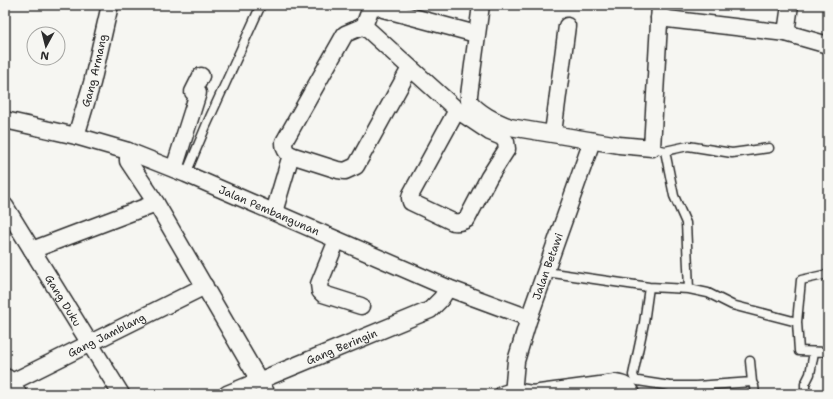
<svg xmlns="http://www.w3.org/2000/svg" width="833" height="399" font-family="'Shantell Sans',sans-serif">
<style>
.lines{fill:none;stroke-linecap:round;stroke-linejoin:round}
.lane-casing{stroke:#2b2b2b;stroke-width:11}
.street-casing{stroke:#2b2b2b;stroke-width:19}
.secondary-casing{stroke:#2b2b2b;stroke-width:25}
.lane{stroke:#f6f6f2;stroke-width:8}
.street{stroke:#f6f6f2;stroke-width:16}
.secondary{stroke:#f6f6f2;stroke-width:22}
.labels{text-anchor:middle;stroke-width:4;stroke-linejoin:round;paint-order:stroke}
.street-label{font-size:11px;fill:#2b2b2b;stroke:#f6f6f2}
</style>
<rect width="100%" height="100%" fill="#f6f6f2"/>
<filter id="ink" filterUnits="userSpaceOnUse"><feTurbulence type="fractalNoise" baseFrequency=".025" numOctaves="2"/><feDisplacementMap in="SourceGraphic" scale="8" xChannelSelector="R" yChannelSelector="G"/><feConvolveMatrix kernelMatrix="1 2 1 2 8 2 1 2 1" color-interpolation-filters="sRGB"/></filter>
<g filter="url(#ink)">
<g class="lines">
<defs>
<path id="lane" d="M 661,150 L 665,151 L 688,146 L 732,153 L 769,148
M 665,151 L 674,196 L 686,223 L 689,289
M 186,174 L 206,126 L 261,5
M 546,272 L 649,287 L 689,289 L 708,293 L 732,305 L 797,322
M 828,274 L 801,280 L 797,322 L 799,351 L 828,352
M 649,287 L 644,323 L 633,375 L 635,380 L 638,381 L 670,386 L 696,386 L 752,382
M 750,361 L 752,382 L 754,386 L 755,394
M 805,394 L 805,384 L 810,374 L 814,352"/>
<g id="street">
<path d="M 380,5 L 383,9 L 476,34"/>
<path d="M 481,5 L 469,95 L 469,101 C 479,114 495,121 510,127 L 619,145 L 652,148 L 660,5"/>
<path d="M 659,18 L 786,33 L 828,45"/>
<path d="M 364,26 L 457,110 L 490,132 L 502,137 L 506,142 L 507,149 L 489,177 L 467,219 C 462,222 459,223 453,222 L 411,202 L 410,198 L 411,194 L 457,110"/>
<path d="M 364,26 L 372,5"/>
<path d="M 786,33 L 790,5"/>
<path id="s1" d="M 5,120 L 76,136 L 128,151 L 186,174 L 448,288 L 529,318"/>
<path d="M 553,133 L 567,26"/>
<path id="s2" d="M 76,136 L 92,83 L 110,5"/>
<path d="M 128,151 L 128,161 L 156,203 L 267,394"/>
<path d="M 291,155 L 338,170 L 345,171 L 356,166 L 410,68"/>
<path d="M 174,169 L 198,93 L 193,92 L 201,76"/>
<path id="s3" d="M 5,206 L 121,394"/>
<path d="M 274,212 L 291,155 C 285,152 284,148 284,142 L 345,34 L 364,26"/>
<path d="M 337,240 L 319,284 L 320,291 L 323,294 L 361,306"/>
<path d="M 32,250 L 156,203"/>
<path id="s4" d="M 8,384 L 205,286"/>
<path id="s5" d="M 227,394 L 430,310 L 441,299 L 448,288"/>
<path d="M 503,394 L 513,391 L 532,394 L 615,383 C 623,384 629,386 632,394"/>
<path id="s6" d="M 513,394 L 516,361 L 529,318 L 592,141"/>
</g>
<path id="secondary" d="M 5,380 L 15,394"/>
</defs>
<use href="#lane" class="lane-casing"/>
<use href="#street" class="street-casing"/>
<use href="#secondary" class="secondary-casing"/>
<use href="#lane" class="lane"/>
<use href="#street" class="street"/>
<use href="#secondary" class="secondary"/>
</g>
</g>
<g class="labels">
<g class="street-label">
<text dy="4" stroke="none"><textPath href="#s2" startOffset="68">Gang Armang</textPath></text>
<text dy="4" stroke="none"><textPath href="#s1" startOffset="280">Jalan Pembangunan</textPath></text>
<text dy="4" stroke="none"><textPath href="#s6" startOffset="133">Jalan Betawi</textPath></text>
<text dy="4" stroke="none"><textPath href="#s3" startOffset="111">Gang Duku</textPath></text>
<text dy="4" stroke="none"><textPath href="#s4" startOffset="110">Gang Jamblang</textPath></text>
<text dy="4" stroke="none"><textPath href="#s5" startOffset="124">Gang Beringin</textPath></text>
</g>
</g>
<rect width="833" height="399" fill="none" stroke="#f6f6f2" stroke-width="20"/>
<rect x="10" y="10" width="813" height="379" fill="none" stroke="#2b2b2b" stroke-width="1.5" filter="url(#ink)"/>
<g transform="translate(46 46) rotate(187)"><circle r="19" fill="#f6f6f2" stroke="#a5a5a2"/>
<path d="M0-3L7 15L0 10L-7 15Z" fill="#2b2b2b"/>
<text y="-6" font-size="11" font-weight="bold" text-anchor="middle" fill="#2b2b2b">N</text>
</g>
</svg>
